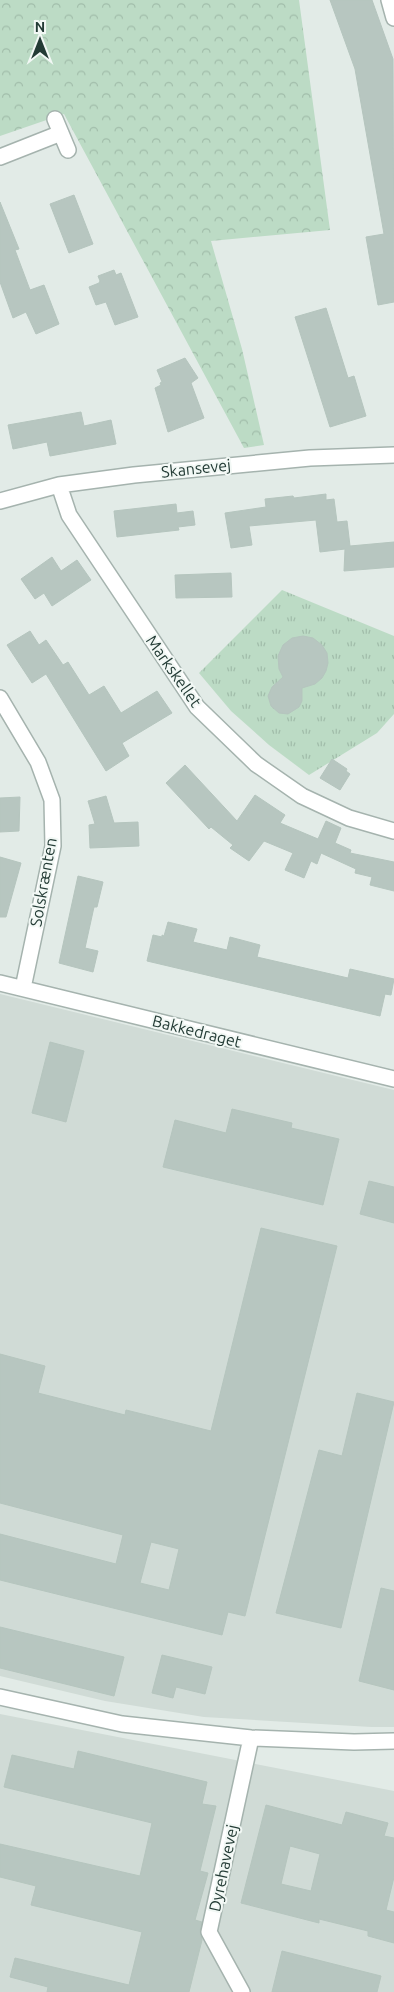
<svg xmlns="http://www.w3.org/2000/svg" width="394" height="1992" font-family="Ubuntu,sans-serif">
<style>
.built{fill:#d0dbd6}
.grass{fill:url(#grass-tufts)}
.forest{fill:url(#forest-crowns)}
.building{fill:#b7c6c0;stroke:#b5c5be;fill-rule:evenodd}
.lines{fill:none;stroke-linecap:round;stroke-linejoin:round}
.minor-casing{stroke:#a5b3ae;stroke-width:18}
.minor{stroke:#fff;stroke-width:15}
.labels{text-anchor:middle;stroke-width:4;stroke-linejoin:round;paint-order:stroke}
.street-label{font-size:16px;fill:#233b35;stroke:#f2f8f5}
</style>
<defs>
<pattern id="grass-tufts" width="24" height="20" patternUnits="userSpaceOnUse" patternTransform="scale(1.25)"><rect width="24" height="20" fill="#bcdbc5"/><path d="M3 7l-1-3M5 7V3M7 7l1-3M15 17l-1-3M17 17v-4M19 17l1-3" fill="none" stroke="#a1bdaa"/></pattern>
<pattern id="forest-crowns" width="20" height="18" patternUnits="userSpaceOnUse" patternTransform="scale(1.25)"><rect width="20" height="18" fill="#bcdbc5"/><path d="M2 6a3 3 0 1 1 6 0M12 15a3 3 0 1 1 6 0" fill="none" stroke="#a1bdaa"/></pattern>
</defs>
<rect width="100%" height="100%" fill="#e2ebe7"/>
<path class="built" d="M 0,994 L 394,1090 L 394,1727 L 371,1727 L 204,1717 L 105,1701 L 0,1676 Z
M 0,1714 L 394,1791 L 394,1992 L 0,1992 Z"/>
<path class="grass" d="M 282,590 L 394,636 L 394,714 L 377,733 L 309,775 L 269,745 L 231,711 L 199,673 Z"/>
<path class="forest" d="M 0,0 L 299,0 L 330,230 L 211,241 L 242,349 L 264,445 L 244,448 L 64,114 L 0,136 Z"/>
<path class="building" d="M 330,0 L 372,0 L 393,59 L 394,302 L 378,305 L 366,237 L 384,234 L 355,69 Z
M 74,195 L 93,244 L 69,253 L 50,204 Z
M 0,202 L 19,249 L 15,250 L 30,290 L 44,285 L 59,324 L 36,334 L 26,312 L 13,318 L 0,282 Z
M 114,270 L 116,275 L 121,273 L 138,317 L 115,325 L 106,302 L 96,305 L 89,287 L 99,283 L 100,281 L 98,276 Z
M 326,308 L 348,378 L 354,376 L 366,416 L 330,427 L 295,317 Z
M 185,358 L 198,378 L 191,383 L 204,418 L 168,432 L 155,388 L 161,385 L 160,383 L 162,382 L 157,370 Z
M 81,412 L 84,426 L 111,420 L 116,444 L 50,456 L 47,442 L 13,449 L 8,425 Z
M 326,494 L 326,500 L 334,499 L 337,522 L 347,521 L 350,546 L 394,542 L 394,567 L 344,571 L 345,549 L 320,552 L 316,520 L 249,526 L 252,545 L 231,548 L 225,513 L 266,507 L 265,499 L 293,496 L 294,498 Z
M 176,504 L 177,513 L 193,511 L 195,525 L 178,527 L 179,530 L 117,537 L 114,511 Z
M 52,557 L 61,571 L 77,560 L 91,580 L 52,606 L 44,593 L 35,599 L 21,579 Z
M 231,573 L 232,597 L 176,598 L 175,575 Z
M 30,631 L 39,645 L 46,640 L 63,665 L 68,662 L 89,695 L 104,686 L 121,713 L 157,691 L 172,713 L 122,743 L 129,756 L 106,771 L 46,674 L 32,683 L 7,645 Z
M 303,636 L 313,638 L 322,645 L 327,653 L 328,663 L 326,671 L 322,678 L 315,684 L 302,688 L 302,701 L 299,707 L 288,714 L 279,713 L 271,706 L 268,696 L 272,687 L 283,677 L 279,669 L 278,656 L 283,645 L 292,638 Z
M 332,759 L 347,769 L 346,771 L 350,774 L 340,790 L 320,778 Z
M 185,765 L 237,821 L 255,795 L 285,815 L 280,823 L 318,839 L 326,821 L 341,828 L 335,843 L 351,850 L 350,853 L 394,862 L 394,891 L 370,885 L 372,877 L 355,873 L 356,869 L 321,853 L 317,864 L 311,861 L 304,878 L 285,870 L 293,853 L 264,841 L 249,861 L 230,848 L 233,845 L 211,827 L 209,829 L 166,783 Z
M 106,796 L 114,823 L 138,822 L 139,846 L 90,848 L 89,825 L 95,824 L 88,801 Z
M 20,797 L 19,831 L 0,832 L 0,798 Z
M 0,857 L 21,863 L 6,917 L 0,917 Z
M 78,876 L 103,882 L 97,907 L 94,907 L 85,948 L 98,951 L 93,972 L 59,963 Z
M 168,922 L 197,929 L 193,942 L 227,950 L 230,937 L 260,945 L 257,957 L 348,978 L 350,969 L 394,979 L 391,995 L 385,994 L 380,1016 L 147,961 L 153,935 L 162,937 L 162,935 L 164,936 Z
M 50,1042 L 84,1051 L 66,1122 L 32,1113 Z
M 232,1109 L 292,1123 L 291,1128 L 339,1139 L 323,1205 L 163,1167 L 175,1120 L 226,1133 Z
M 369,1181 L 394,1187 L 394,1223 L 360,1214 Z
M 261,1228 L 337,1246 L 245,1616 L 228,1612 L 222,1635 L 0,1580 L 0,1534 L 116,1564 L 123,1535 L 0,1503 L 0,1354 L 45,1366 L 38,1393 L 125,1415 L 126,1410 L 211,1431 ZM 151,1542 L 179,1549 L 169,1590 L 140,1583 Z
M 357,1393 L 394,1402 L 341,1628 L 276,1613 L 319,1450 L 342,1456 Z
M 381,1588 L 394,1591 L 394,1690 L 359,1681 Z
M 0,1627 L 124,1657 L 114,1696 L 0,1668 Z
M 162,1655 L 212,1667 L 205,1694 L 176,1687 L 173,1698 L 152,1693 Z
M 78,1751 L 207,1782 L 202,1804 L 216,1806 L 200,1871 L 208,1873 L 195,1920 L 202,1922 L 200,1931 L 202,1940 L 189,1992 L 47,1992 L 48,1987 L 10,1977 L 15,1958 L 129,1985 L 142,1932 L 31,1905 L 36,1886 L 0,1877 L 0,1844 L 140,1876 L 152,1823 L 4,1787 L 12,1755 L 74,1769 Z
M 266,1805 L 342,1825 L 346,1812 L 388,1823 L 384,1836 L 394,1838 L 394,1877 L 386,1910 L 394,1912 L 394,1943 L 368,1936 L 368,1931 L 319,1919 L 319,1923 L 241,1903 ZM 290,1846 L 320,1854 L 311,1891 L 281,1884 Z
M 282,1951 L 381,1976 L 377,1992 L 272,1992 Z"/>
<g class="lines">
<defs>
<path id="minor" d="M 389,0 L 394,18
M 55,119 L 68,150
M 0,157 L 61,133
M 59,485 L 69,515 L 197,707 L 256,764 L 302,796 L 349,818 L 394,831
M 0,501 L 59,485 L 134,475 L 310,458 L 394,455
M 0,698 L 38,762 L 52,800 L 53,846 L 23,988
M 0,983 L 394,1079
M 0,1697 L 122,1724 L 251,1738 L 354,1742 L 394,1741
M 242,1992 L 209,1932 L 251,1738"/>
</defs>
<use href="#minor" class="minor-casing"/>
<use href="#minor" class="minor"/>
</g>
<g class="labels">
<g class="street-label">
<text transform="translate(196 468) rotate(-6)" y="6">Skansevej</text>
<text transform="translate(174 671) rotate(55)" y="6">Markskellet</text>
<text transform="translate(43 882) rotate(-80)" y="6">Solskrænten</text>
<text transform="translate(197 1031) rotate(14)" y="6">Bakkedraget</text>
<text transform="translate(223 1868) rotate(-78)" y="6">Dyrehavevej</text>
</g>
</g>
<g transform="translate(40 40)" stroke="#f2f8f5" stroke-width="4" paint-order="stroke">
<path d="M0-4L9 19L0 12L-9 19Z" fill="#233b35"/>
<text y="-8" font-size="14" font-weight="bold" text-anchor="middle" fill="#233b35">N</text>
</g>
</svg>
